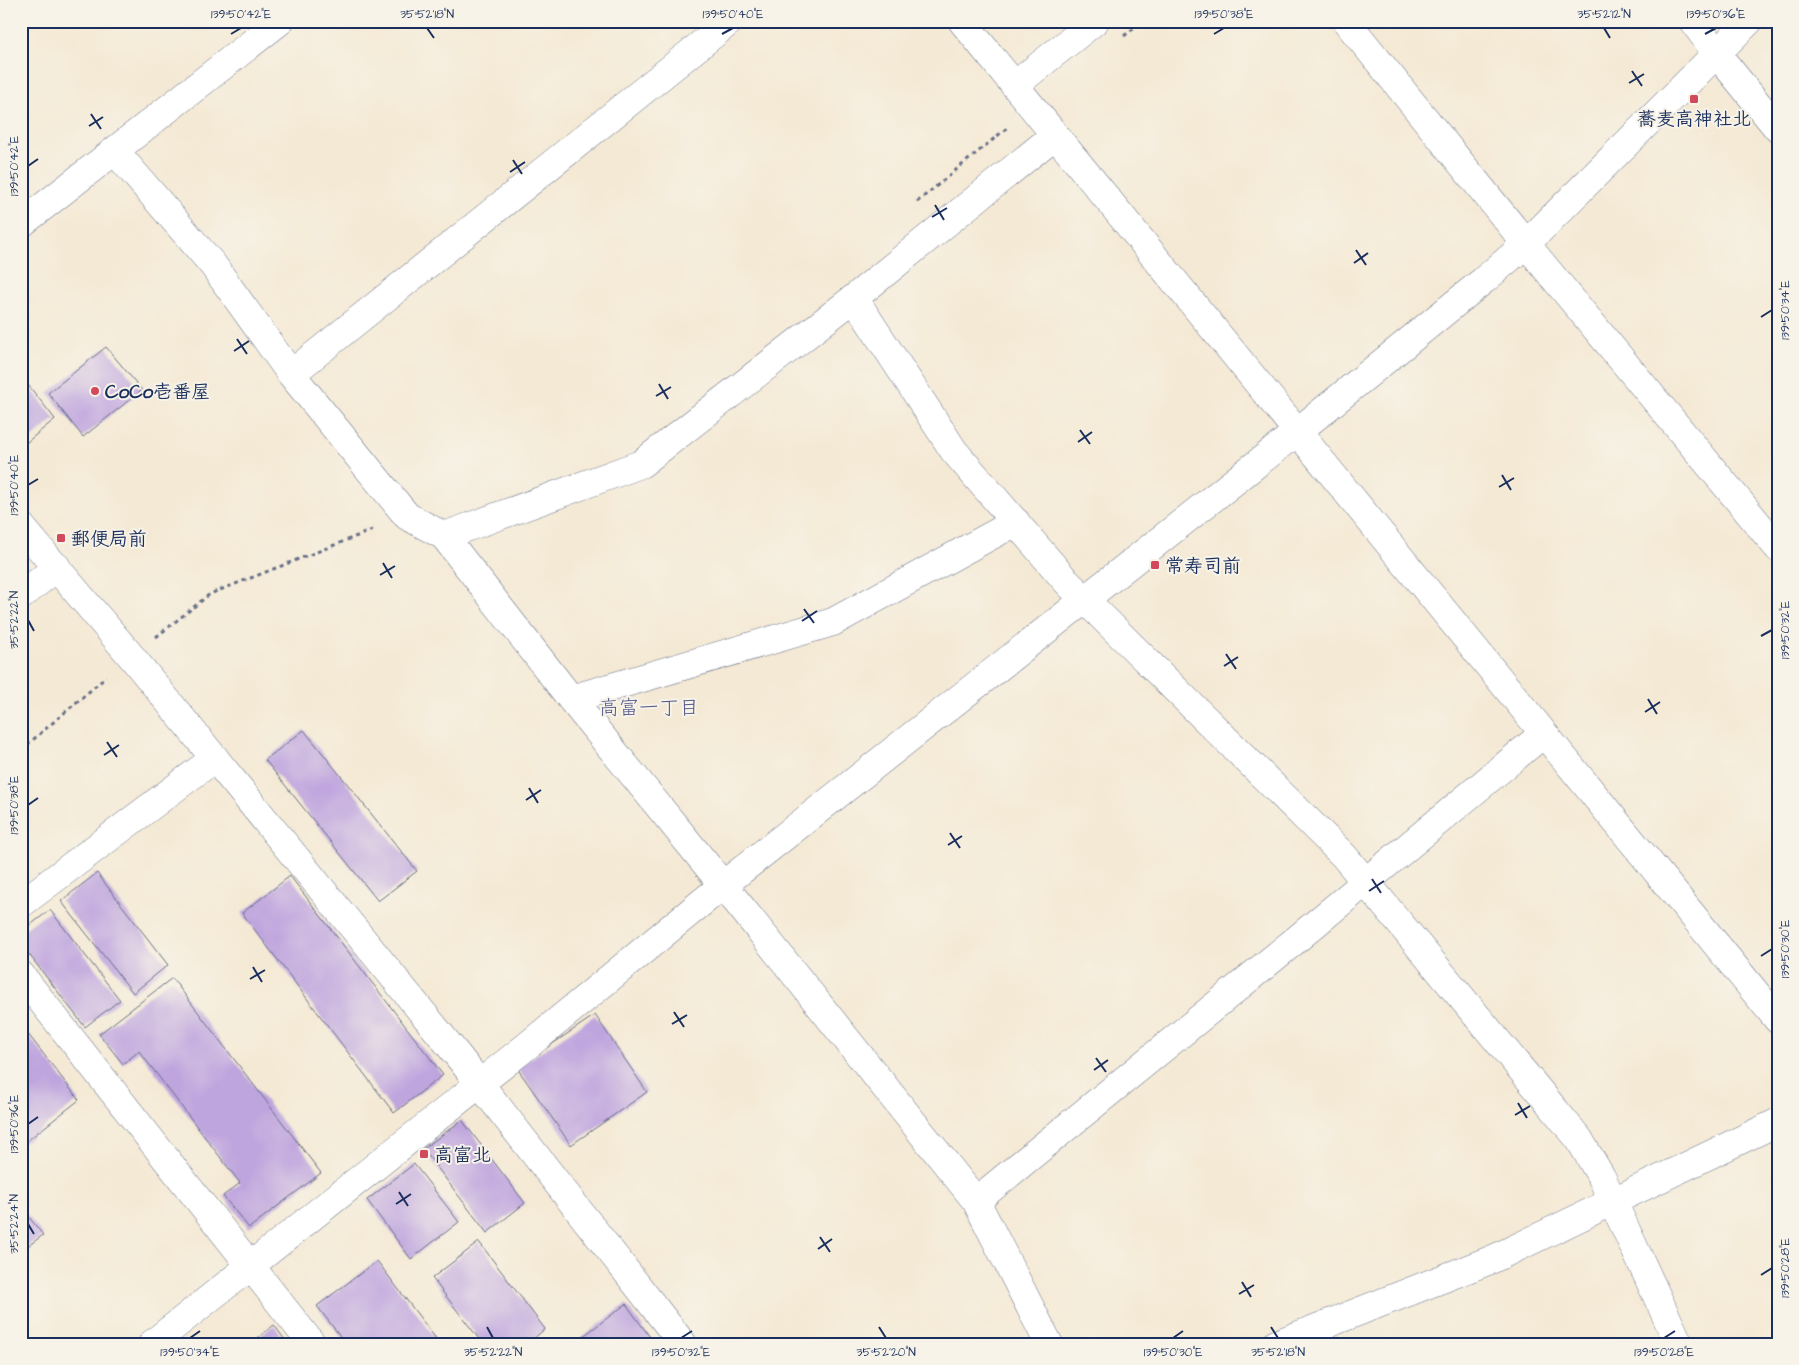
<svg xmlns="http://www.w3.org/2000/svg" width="1799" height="1365" font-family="'Architects Daughter','Klee One',sans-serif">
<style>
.building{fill:#bfa5de}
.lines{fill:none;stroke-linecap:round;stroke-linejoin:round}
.street-casing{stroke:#677087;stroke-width:29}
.secondary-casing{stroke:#677087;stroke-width:29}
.path{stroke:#677087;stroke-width:3;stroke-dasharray:4 4;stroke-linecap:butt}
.street{stroke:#fff;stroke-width:28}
.secondary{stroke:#fff;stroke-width:28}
.ticks{fill:none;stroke:#1b2f5e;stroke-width:2}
.poi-dot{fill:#d1495b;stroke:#f7f3e8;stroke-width:2}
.labels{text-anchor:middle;stroke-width:4;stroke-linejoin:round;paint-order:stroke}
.poi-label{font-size:19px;font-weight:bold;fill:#1b2f5e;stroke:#f7f3e8;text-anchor:start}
.neighbourhood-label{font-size:20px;fill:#54588b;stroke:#f7f3e8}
.neatline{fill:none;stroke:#1b2f5e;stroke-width:2}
.ticks-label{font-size:12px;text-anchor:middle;fill:#1b2f5e}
</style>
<rect width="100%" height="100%" fill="#f7f3e8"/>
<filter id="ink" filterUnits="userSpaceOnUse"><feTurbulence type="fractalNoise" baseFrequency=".02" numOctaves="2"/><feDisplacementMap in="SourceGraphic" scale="10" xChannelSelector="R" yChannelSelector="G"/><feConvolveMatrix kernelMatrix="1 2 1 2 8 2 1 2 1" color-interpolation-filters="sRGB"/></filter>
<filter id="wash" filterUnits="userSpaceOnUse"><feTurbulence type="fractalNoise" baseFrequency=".0096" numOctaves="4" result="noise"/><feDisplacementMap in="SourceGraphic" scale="20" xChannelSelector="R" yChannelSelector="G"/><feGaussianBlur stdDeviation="1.12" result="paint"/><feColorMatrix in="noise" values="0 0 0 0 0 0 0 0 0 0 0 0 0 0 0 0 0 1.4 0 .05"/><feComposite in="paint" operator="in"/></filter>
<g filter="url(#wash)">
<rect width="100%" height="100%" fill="#f4e9d4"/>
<g id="blocks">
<path class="building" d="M 106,347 L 142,390 L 83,437 L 48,393 Z
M 21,376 L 55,419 L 21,447 Z
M 304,730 L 417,871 L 378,901 L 265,760 Z
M 97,873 L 168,965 L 133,993 L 61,901 Z
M 290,876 L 443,1075 L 394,1113 L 242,913 Z
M 50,910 L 120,1000 L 85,1027 L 21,944 L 21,932 Z
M 172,978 L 321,1173 L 249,1228 L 223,1196 L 240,1183 L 139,1051 L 123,1064 L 99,1034 Z
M 595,1015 L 647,1092 L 571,1145 L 517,1068 Z
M 21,1025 L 79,1100 L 23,1144 L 21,1141 Z
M 462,1120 L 525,1203 L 487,1233 L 423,1149 Z
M 414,1164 L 459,1222 L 411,1259 L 367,1200 Z
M 21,1207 L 43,1235 L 21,1251 Z
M 479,1242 L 545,1329 L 527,1344 L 483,1344 L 432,1278 Z
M 377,1261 L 440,1344 L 346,1344 L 317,1306 Z
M 626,1304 L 655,1344 L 581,1344 L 578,1340 Z
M 274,1325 L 288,1344 L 250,1344 Z"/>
</g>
</g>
<g filter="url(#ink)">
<use href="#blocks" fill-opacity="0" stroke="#677087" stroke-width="1"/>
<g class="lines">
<defs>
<path id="street" d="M 962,21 L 1778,1020
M 1693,21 L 1717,54 L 1778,129
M 1015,85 L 1095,21
M 115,151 L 213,265 L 291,374 L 407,516 L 444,536 L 571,699 L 741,907 L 976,1201 L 1049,1344
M 854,298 L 954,451 L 1067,582 L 1344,856 L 1579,1139 L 1602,1178 L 1679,1344
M 291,374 L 730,21
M 21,526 L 131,656 L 458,1056 L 683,1344
M 444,536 L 641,464 L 854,298 L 1055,135
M 21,596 L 57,567
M 571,699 L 833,622 L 1016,522
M 21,904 L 215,758
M 21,975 L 312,1344
M 976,1201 L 1297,939 L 1543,734
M 152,1344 L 527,1046 L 723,885 L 1297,432 L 1484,280 L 1526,244 L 1749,21
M 1276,1344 L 1493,1259 L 1778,1122"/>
<path id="secondary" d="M 1346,21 L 1544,266 L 1778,548
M 21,224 L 280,21"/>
</defs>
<use href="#street" class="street-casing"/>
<use href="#secondary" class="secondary-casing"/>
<path class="path" d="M 1124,36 L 1143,21
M 917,202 L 1007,128
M 156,637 L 210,594 L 375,529
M 21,750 L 106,677"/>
<use href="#street" class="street"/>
<use href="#secondary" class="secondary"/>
</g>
</g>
<path class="ticks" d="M 427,28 L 434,38M 1604,28 L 1610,38M 231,34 L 241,28M 722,34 L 733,28M 1214,34 L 1224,28M 1705,34 L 1716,28M 1632,71 L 1642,86M 1629,83 L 1644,74M 91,114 L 101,129M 89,126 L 103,117M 513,160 L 522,174M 28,166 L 38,159M 510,172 L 525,162M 935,205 L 944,220M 932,217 L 947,208M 1356,250 L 1366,265M 1354,263 L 1368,253M 1761,317 L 1772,310M 237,339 L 247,354M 234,351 L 249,341M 659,384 L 668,399M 656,396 L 671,387M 1080,430 L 1090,444M 1078,442 L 1092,432M 1502,475 L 1511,490M 28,485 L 38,479M 1499,487 L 1514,478M 383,563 L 392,578M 380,575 L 395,566M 804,609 L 814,623M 28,620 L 34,631M 802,621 L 817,611M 1761,636 L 1772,630M 1226,654 L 1236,669M 1224,666 L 1238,657M 1648,699 L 1657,714M 1645,712 L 1660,702M 107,742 L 117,757M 104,755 L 119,745M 529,788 L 538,803M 526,800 L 541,790M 28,805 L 38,798M 950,833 L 960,848M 948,845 L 962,836M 1372,879 L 1381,893M 1369,891 L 1384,881M 1761,956 L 1772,949M 253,967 L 262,982M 250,979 L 265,970M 674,1012 L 684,1027M 672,1024 L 687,1015M 1096,1058 L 1106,1072M 1094,1070 L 1108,1060M 1518,1103 L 1527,1118M 1515,1115 L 1530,1106M 28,1124 L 38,1117M 399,1192 L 408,1206M 396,1204 L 411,1194M 28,1224 L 34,1234M 820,1237 L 830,1252M 818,1249 L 832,1239M 1761,1275 L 1772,1268M 1242,1282 L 1251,1297M 1239,1294 L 1254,1285M 487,1327 L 493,1338M 879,1327 L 886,1338M 1271,1327 L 1278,1338M 190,1338 L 200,1331M 681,1338 L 692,1331M 1173,1338 L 1183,1331M 1664,1338 L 1675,1331"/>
<g class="poi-dot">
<rect x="1689" y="94" width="10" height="10" rx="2.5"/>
<circle cx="95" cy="391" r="5"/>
<rect x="56" y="533" width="10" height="10" rx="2.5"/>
<rect x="1150" y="560" width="10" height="10" rx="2.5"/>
<rect x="419" y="1149" width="10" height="10" rx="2.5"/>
</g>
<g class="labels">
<g class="poi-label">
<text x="1694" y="125" text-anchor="middle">蕎麦高神社北</text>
<text x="105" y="398">CoCo壱番屋</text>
<text x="71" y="545">郵便局前</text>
<text x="1165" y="572">常寿司前</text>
<text x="434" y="1161">高富北</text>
</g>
<g class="neighbourhood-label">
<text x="649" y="714">高富一丁目</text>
</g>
</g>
<rect width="1799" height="1365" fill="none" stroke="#f7f3e8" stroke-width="55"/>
<rect x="28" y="28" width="1744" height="1310" class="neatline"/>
<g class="ticks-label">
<text x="241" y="18">139°50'42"E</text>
<text x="427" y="18">35°52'18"N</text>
<text x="733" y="18">139°50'40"E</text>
<text x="1224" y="18">139°50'38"E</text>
<text x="1604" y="18">35°52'12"N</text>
<text x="1716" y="18">139°50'36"E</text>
<text transform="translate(14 166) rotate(-90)" y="4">139°50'42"E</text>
<text transform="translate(1785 310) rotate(-90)" y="4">139°50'34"E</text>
<text transform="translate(14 485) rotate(-90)" y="4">139°50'40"E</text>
<text transform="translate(14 620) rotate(-90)" y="4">35°52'22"N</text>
<text transform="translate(1785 630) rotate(-90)" y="4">139°50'32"E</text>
<text transform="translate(14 805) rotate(-90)" y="4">139°50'38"E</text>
<text transform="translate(1785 949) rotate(-90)" y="4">139°50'30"E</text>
<text transform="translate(14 1124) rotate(-90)" y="4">139°50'36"E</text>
<text transform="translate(14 1224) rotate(-90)" y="4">35°52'24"N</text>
<text transform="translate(1785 1268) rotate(-90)" y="4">139°50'28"E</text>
<text x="190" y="1356">139°50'34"E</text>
<text x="493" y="1356">35°52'22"N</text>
<text x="681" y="1356">139°50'32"E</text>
<text x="886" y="1356">35°52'20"N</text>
<text x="1173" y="1356">139°50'30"E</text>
<text x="1278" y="1356">35°52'18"N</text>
<text x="1664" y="1356">139°50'28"E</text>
</g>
</svg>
